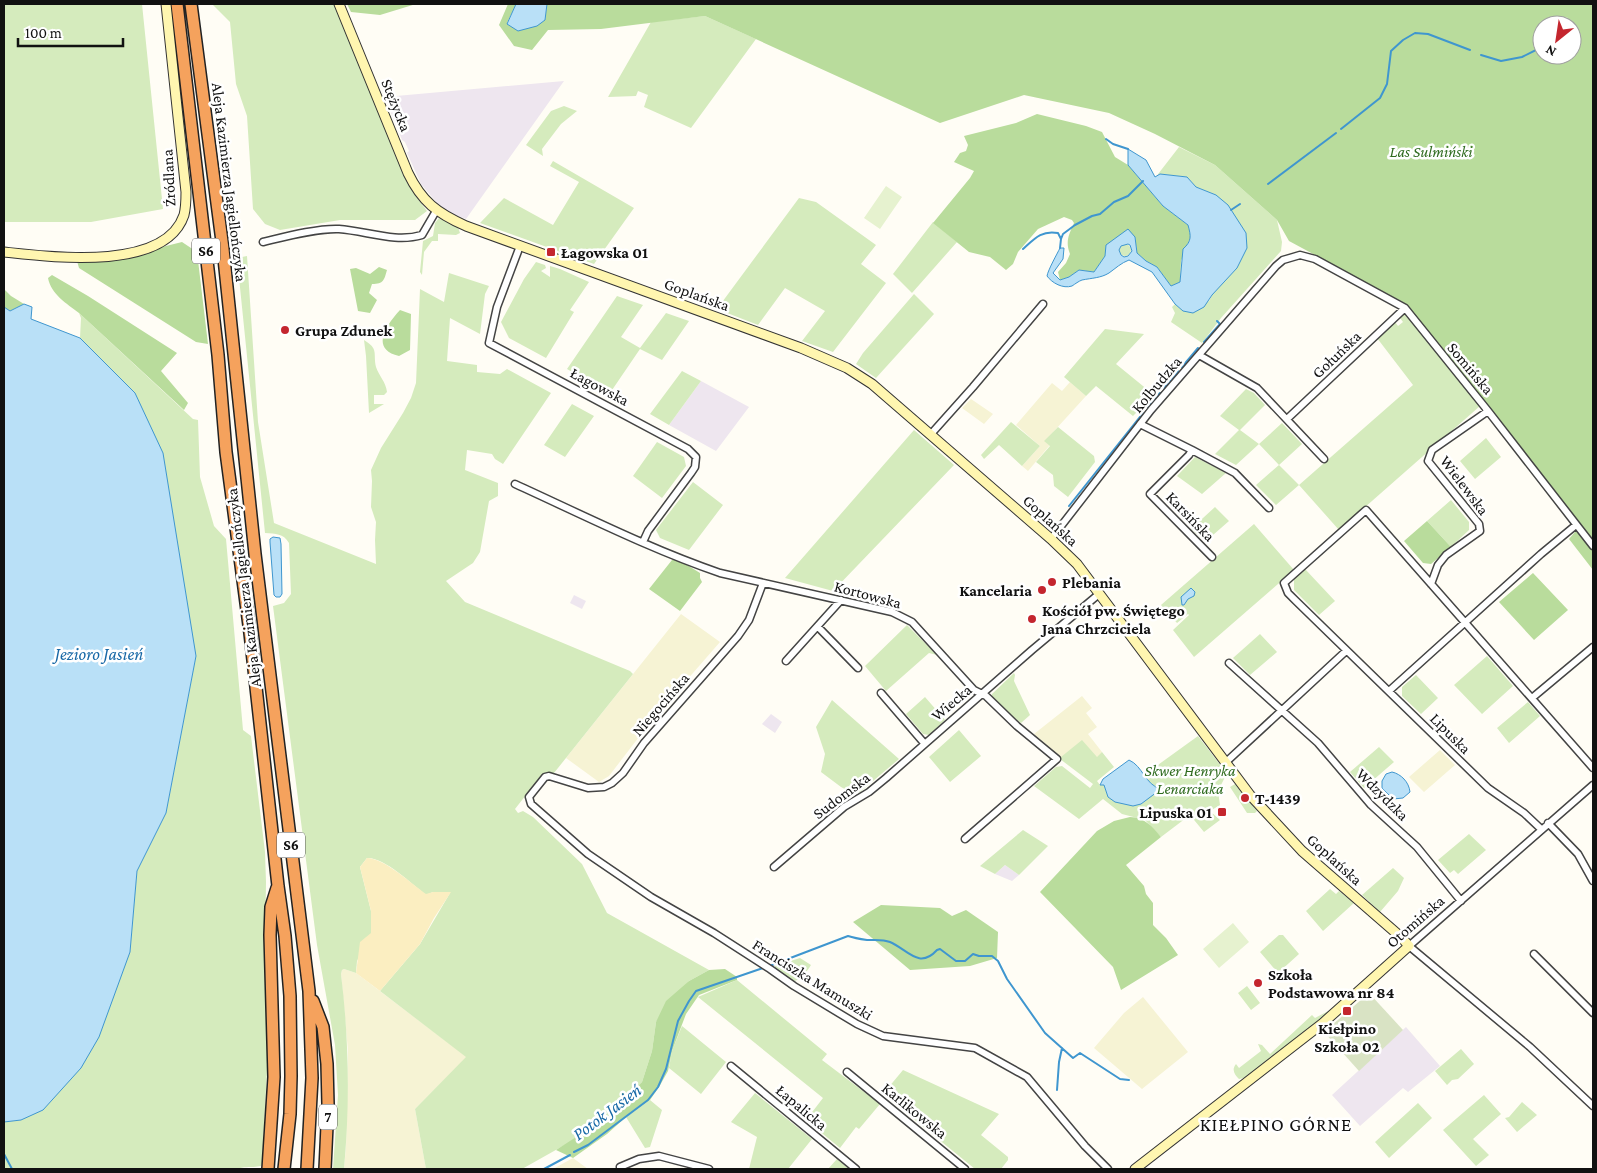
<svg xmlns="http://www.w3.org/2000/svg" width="1597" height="1173" font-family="'Crimson Pro',serif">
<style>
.industrial{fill:#eee6ef}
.farmland{fill:#f6f3d4}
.green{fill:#d5ebbd}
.forest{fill:#b9dc9c;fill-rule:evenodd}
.sand{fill:#fbeec1}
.cemetery{fill:#d9e3c4}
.pitch{fill:#e6f2cf}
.water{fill:#b9e0f7;stroke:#3f96cf;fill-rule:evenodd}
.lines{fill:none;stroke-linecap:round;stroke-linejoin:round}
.stream{stroke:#3f96cf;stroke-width:2}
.street-casing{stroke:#444;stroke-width:9}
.secondary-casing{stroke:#333;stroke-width:11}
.highway-casing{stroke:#222;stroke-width:14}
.street{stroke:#fff;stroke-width:6}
.secondary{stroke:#fff6b0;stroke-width:9}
.highway{stroke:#f5a25d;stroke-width:11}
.poi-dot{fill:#c4262e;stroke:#fff;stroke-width:2}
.labels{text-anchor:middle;stroke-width:5;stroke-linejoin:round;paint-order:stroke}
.shield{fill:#fff;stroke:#585858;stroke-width:1}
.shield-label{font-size:15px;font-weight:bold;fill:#111}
.street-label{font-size:16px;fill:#111;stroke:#fff}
.park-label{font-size:16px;font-style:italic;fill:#2f6b1f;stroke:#fff}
.poi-label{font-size:16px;font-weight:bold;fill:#111;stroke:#fff;text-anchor:start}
.water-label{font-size:18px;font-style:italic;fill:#1768a6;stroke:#fff}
.quarter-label{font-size:19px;letter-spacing:1px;fill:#111;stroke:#fff}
</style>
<rect width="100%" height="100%" fill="#fffdf5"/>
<path class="industrial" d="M 564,81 L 466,219 L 450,213 L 437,203 L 421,184 L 407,153 L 409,151 L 405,142 L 402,140 L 385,98 L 385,97 Z
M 701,381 L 749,407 L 716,451 L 669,425 Z
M 574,595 L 586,601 L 582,609 L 570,603 Z
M 771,714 L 782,722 L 775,733 L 762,724 Z
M 1005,865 L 1019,875 L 1012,881 L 995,874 Z
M 1406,1027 L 1440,1066 L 1408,1092 L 1403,1088 L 1360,1126 L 1332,1095 Z"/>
<path class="farmland" d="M 1070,382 L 1086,396 L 1045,441 L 1050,445 L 1028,471 L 1022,466 L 1040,446 L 1016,425 L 1052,383 L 1062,391 Z
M 971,399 L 993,414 L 984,424 L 962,408 Z
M 681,614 L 720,642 L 652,720 L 609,776 L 599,782 L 566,758 Z
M 1082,696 L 1092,708 L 1086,713 L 1097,727 L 1088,734 L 1102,752 L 1101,754 L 1097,758 L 1061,757 L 1034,734 Z
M 1440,750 L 1455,765 L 1424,792 L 1409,777 Z
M 344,969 L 356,973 L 467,1057 L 415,1109 L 426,1169 L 344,1169 L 346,1147 L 348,1051 L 341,974 L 342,970 Z
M 1143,997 L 1188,1052 L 1142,1089 L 1094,1048 L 1124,1013 Z
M 573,1158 L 588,1169 L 553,1169 Z"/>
<path class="green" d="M 4,4 L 142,4 L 163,209 L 91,222 L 4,222 Z
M 212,4 L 336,4 L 409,183 L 415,195 L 427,211 L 415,220 L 340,220 L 280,230 L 265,224 L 253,209 L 247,116 L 236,84 L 230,22 Z
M 705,16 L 756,39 L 691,128 L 644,107 L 648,95 L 638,91 L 636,96 L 608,97 L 651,22 Z
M 564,106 L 577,111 L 561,124 L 542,149 L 543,156 L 526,145 L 551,111 Z
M 1179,147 L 1215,165 L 1277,220 L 1282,242 L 1281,251 L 1221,318 L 1202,343 L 1171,322 L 1175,313 L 1172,307 L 1175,304 L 1183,311 L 1209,301 L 1212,295 L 1216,195 L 1196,187 L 1187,177 L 1160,174 L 1155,178 Z
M 553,161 L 634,208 L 594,264 L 480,223 L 504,198 L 553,225 L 579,182 L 550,166 Z
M 799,198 L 816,202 L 876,245 L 861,264 L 886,283 L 833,352 L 802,341 L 825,311 L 785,288 L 758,325 L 717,309 Z
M 439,218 L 458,227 L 460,233 L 456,235 L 438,234 L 438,241 L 432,241 L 424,252 L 422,275 L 420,272 L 423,241 L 433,236 L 435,223 Z
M 933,222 L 957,242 L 912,293 L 893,274 Z
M1119 250a6 6 0 1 1 12 0a6 6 0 1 1-12 0Z
M 247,256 L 258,422 L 274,523 L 376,564 L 375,540 L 376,522 L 371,507 L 372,481 L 371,470 L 381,448 L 403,413 L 411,398 L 416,383 L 420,289 L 444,302 L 449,273 L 489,286 L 485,294 L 480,334 L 450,318 L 447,361 L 477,365 L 477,372 L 500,374 L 507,369 L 551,393 L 503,464 L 495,459 L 492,454 L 467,450 L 465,470 L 498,483 L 498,496 L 489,501 L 480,552 L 473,563 L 446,581 L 465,602 L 630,671 L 633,674 L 554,773 L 546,774 L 533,786 L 515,809 L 518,813 L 523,811 L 533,817 L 582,864 L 607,913 L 709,970 L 689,981 L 656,1022 L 652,1051 L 642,1082 L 601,1121 L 570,1142 L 522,1169 L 426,1169 L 415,1109 L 466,1057 L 380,991 L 420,944 L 450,893 L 433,892 L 426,895 C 412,884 384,857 367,858 L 360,867 L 371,911 L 371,934 L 357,961 L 356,973 L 344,969 L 342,970 L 341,974 C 349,1039 350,1104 344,1169 L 333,1169 L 338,1095 L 335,1045 L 317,945 L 273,606 L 284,603 L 291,594 L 289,543 C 283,533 276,534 265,533 L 237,258 Z
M 536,262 L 545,265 L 546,268 L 541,271 L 550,277 L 550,266 L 560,269 L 589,282 L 570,310 L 574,312 L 546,358 L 509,338 L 501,322 L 524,279 Z
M 914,294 L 934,314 L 876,378 L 856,364 L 863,353 Z
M 617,296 L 643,305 L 621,337 L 640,348 L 666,313 L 689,321 L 662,360 L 640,349 L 610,393 L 567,369 Z
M 79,313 L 193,419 L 198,420 L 200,477 L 214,526 L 226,539 L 243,730 L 251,736 L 265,852 L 266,882 L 265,947 L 268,1052 L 262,1163 L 261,1166 C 252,1168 245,1166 237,1169 L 4,1169 L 4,1122 L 21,1120 L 130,952 L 137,871 L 166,813 L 196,656 L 135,393 L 80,338 L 81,318 Z
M 1403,314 L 1408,316 L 1480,406 L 1339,530 L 1299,485 L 1276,505 L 1256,485 L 1279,465 L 1259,444 L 1236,465 L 1215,454 L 1239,430 L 1220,416 L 1246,389 L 1254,393 L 1265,405 L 1240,430 L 1259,444 L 1282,423 L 1302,444 L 1279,465 L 1299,485 L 1413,385 L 1377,338 L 1395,322 L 1398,326 L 1403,322 L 1400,318 Z
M 1105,329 L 1144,334 L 1116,364 L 1154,395 L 1133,416 L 1096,386 L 1086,396 L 1064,377 Z
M 364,340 C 379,349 373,353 376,367 C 379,376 386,382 387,392 L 384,395 L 374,395 L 374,404 L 384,404 L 369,413 L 366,356 Z
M 682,371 L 701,381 L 669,425 L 650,414 Z
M 572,404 L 594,416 L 565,457 L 544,445 Z
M 1011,422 L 1040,446 L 1022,466 L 999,445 L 984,459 L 981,455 Z
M 1058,427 L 1094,456 L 1095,462 L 1068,497 L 1054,486 L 1053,475 L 1036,462 L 1050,446 L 1044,441 Z
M 914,430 L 954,465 L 833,591 L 785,578 Z
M 1486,438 L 1501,457 L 1475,479 L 1460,461 Z
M 657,442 L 684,457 L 686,466 L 662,498 L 633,476 Z
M 1195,457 L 1226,473 L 1202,494 L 1177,476 Z
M 693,482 L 723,505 L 689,550 L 660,538 L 656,530 Z
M 1451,500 L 1469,522 L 1469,530 L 1451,547 L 1427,521 Z
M 1215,507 L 1229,521 L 1205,542 L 1191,529 Z
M 1254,524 L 1294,570 L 1194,657 L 1173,630 L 1189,615 L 1188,614 L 1177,623 L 1161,605 Z
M 1305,569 L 1335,601 L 1319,615 L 1294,590 L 1294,578 Z
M 907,625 L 937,655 L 929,653 L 886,691 L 865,666 Z
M 1260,634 L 1277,652 L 1250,675 L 1233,658 Z
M 1487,656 L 1513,686 L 1482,714 L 1454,685 Z
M 1014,673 L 1015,675 L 1014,681 L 1030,715 L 1021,723 L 1001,708 L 992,697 L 992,694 Z
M 1416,675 L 1438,698 L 1421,714 L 1402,696 L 1402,687 Z
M 925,697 L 945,720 L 929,735 L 923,734 L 906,714 Z
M 832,700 L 899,759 L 860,792 L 854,794 L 841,787 L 821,772 L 825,754 L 816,727 Z
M 1528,702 L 1540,716 L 1509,743 L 1497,728 Z
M 959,730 L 981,756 L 950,782 L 929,757 Z
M 1198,736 L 1225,771 L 1225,777 L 1218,791 L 1220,805 L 1210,811 L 1220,820 L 1204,832 L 1190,815 L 1161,837 L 1145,820 L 1122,814 L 1103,799 L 1079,819 L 1034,786 L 1056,767 L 1062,766 L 1090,788 L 1093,784 L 1060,759 L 1058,755 L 1053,752 L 1061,757 L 1082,740 L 1097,757 L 1102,752 L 1114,767 L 1097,781 L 1100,785 L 1104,785 L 1141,804 L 1160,789 L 1151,784 L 1144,775 Z
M 1379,747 L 1394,762 L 1364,788 L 1350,772 Z
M 1235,784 L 1245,797 L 1244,798 L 1245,800 L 1247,799 L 1257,811 L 1255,813 L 1247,813 L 1230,787 Z
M 1023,830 L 1048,846 L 1019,875 L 1005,865 L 995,874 L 980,866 Z
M 1469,834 L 1486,850 L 1458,874 L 1454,870 L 1450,873 L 1438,860 Z
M 1393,868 L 1404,878 L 1398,891 L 1380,912 L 1362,895 Z
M 1330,889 L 1336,894 L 1339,891 L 1354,903 L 1323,931 L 1306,911 Z
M 1279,935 L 1283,935 L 1299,954 L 1278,973 L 1260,952 Z
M 800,958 L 811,965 C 807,971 801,981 793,981 L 775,969 L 775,966 Z
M 737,980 L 827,1054 L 822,1060 L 880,1104 L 859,1129 L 856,1127 L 840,1148 L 806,1120 L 823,1098 L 698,997 Z
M 1247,986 L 1260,1003 L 1251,1010 L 1238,993 Z
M 1332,1009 L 1308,1029 L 1244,1078 L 1239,1079 C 1235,1075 1231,1070 1236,1064 L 1239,1068 L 1261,1051 L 1258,1044 L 1262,1045 L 1270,1054 L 1312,1015 L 1315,1018 Z
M 682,1026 L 726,1062 L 701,1094 L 669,1068 L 672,1051 Z
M 1461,1049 L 1474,1064 L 1458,1079 L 1452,1080 L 1447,1085 L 1435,1071 Z
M 903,1070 L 999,1114 L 981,1135 L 1008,1157 L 1008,1160 L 1001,1169 L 975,1169 L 883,1094 Z
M 755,1093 L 812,1139 L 788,1169 L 749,1169 L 757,1137 L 731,1122 Z
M 1484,1095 L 1501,1114 L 1473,1139 L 1489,1155 L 1476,1166 L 1443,1130 Z
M 650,1100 L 662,1110 L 650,1147 L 645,1148 L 626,1117 Z
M 1522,1102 L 1537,1115 L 1517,1132 L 1505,1118 L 1509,1117 Z
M 1418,1103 L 1432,1118 L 1389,1158 L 1375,1142 Z
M 837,1159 L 849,1169 L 828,1169 Z"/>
<path class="forest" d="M 347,4 L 416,4 L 380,15 L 351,12 Z
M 508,4 L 516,4 L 507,23 L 545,20 L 547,4 L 1593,4 L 1593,570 L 1569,539 L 1580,526 L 1406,304 L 1289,241 L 1277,220 L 1215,165 L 1155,134 L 1109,113 L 1024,95 L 940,123 L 705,16 L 601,29 L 548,30 L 532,50 L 514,46 L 499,25 ZM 1542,25 L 1572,25 L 1572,55 L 1542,55 Z
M 1037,114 L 1086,126 L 1102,132 L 1115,157 L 1128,165 L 1163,206 L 1188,225 L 1191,236 L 1181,261 L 1180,282 L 1171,286 L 1157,267 L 1146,261 L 1137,253 L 1135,237 L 1107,245 L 1105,256 L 1094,272 L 1079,270 L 1069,277 L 1060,280 L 1058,272 L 1066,263 L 1070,254 C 1065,242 1069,234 1074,223 L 1072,220 L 1064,217 L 1038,229 L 1018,252 L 1013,264 L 1006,270 L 990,257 L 969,252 L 933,223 L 970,178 L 974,171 L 954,162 L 960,153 L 966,151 L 968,145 L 964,136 L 1016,123 Z
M 182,242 L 197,252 L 208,344 L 196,342 L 79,268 L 77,261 L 114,259 Z
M 379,267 L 387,270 C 384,280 384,284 372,284 L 369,293 L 377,300 L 370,313 L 358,311 L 350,269 L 356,268 L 370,274 Z
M 52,275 L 88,296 L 177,353 L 161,371 L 188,403 L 184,410 L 79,313 C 67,304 51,294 48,278 Z
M 4,289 L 11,296 L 24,304 L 10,311 L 4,307 Z
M 400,310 L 411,314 L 410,350 L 399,356 C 369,349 387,324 400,310 Z
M 1427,521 L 1451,547 L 1431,564 L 1423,563 L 1404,541 Z
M 672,560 L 679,560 L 700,573 L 700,578 L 702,582 L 680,611 L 649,589 Z
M 1533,573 L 1568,610 L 1534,640 L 1499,602 Z
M 1130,817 C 1144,817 1152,826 1161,837 L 1126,865 L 1144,886 L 1146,894 L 1153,903 L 1153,925 L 1166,938 L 1178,955 L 1121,990 L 1113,967 L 1040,892 L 1097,831 L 1114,821 Z
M 881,905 L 940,908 L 952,916 L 966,910 L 998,932 L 997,958 L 970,966 L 910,970 L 853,922 Z
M 725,969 L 737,977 L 737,980 L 699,995 L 686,1014 L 672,1051 L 668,1071 L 659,1087 L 650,1100 L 626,1117 L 607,1134 L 573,1158 L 556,1150 L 601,1121 L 642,1082 L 652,1051 L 656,1022 L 666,1001 L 689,981 L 709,970 Z"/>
<path class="sand" d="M 367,858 C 384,858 412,884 426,894 L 433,892 L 451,892 L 434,918 L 420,944 L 380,991 L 356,973 L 360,942 L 371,933 L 371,911 L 360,867 Z"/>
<path class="cemetery" d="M 1369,993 L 1403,1030 L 1359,1071 L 1324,1032 Z"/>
<path class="pitch" d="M 886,186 L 902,197 L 880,229 L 864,218 Z
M 1233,923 L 1249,942 L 1219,968 L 1203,949 Z"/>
<path class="water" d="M 516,4 L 547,4 L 545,20 L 537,26 L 518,31 L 507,24 Z
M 1128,149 L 1146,160 L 1155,177 L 1160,174 L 1187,177 L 1196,187 L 1216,195 L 1228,205 L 1246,233 L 1247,248 L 1237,268 L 1212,295 L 1204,307 L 1193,313 L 1183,311 L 1175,304 L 1152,272 L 1129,260 C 1121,263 1116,268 1109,273 C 1101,278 1092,278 1082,280 C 1079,281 1075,284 1072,286 C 1063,289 1052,283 1047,276 C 1048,270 1057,254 1060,248 L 1064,248 L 1063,259 L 1053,273 L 1060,280 L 1069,277 L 1079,270 L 1094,272 L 1105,256 L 1106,245 L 1128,229 L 1135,237 L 1137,253 L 1146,261 L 1157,267 L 1171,286 L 1180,282 L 1183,249 C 1192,241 1191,236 1188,225 L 1163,206 L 1128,165 ZM 1128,244 L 1130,245 L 1132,251 L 1128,256 L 1124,257 L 1121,255 L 1119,250 L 1121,246 Z
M 24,304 L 32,307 L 31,319 L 80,338 L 135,393 L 163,453 L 196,656 L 166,813 L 137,871 L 130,952 L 99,1037 L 81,1068 L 43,1110 L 21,1120 L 4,1122 L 4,307 L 10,311 Z
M 273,537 L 280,538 L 281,544 L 282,594 L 280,597 L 276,597 L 274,595 L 270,542 L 270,539 Z
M 1191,588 L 1195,592 L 1194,596 L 1188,599 L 1184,605 L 1182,605 L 1181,597 Z
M 1129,760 C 1143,766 1145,785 1161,789 L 1141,804 L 1133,806 L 1115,802 L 1108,797 L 1104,785 L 1100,785 L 1103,779 Z
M 1392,772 C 1401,774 1409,782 1410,792 L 1403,798 L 1393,799 L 1382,788 L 1382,781 L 1386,774 Z"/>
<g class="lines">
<path class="stream" d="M 1481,55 L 1501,61 L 1522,57 L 1542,47
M 1341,129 L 1380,98 L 1387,84 L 1391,51 L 1403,40 L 1415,33 L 1428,34 L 1470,50
M 1106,139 L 1113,144 L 1128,149
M 1268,184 L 1336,133
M 1231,210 L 1240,204
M 1061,239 L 1063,234 L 1075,225 L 1092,216 L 1100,214 L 1114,202 L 1128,196 L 1143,181
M 1023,249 C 1035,238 1042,230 1058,233 L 1061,239 L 1060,248
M 1204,342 L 1220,324 L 1217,321
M 1182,367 L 1198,348
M 1164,388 L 1178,371
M 1148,407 L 1160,393
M 1069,506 L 1143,413
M 772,965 L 848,936 C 854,938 860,939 867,940 C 874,940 883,939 890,942 C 907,949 919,970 937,950 L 940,949 L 956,961 L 965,961 L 973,954 L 979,956 L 992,956 L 998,961 L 1007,979 L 1045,1033 L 1073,1058 L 1080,1053 L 1120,1079 L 1129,1080
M 1057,1090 L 1059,1062 L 1062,1048
M 574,1152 L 588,1145 L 648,1100 L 658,1087 L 666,1069 L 678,1021 L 689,1001 L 696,991 L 763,968
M 4,1154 L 12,1169
M 544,1169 L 570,1155"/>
<defs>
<path id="street" d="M 263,242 C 284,237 317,228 339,229 C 367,231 395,243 422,235 L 436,211
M 520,246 L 497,307 L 489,343 L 688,449 L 696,457 L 695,467 L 691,473 L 648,531 L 643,542
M 1199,355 L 1257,388 L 1324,459
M 1287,419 L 1405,308
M 1140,424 L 1192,450 L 1189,455 L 1150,494 L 1212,557
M 931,434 L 973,387 L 1043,304
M 1192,450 L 1235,473 L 1269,508
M 515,484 C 583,515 650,549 720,573 L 892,612 L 912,622 L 974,690 L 986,696 L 1017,726 L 1057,759 L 965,839
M 1051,539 L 1151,410 L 1276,266 L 1283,260 L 1300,255 L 1315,259 L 1405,308 L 1488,411 L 1593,546
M 763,583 L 749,620 L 738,636 L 644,743 L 623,773 L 612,783 L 604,787 L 588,788 L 549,776 L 545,777 L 529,797 L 531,804 L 588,854 L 651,897 L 714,933 L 770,969 L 794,986 L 857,1024 L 883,1036 L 975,1048 L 1027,1077 L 1085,1146 L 1108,1169
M 1431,584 L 1438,565 L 1446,555 L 1480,531 L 1479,524 L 1428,461 L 1432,450 L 1488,411
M 818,627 L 858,668
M 786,661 L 841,600
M 1229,663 L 1318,743 L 1371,805 L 1417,847 L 1461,901
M 1389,691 L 1541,554 L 1576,525
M 881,693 L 924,743
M 1532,698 L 1593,647
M 1225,763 L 1346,651
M 1593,785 L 1409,946 L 1530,1047 L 1593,1106
M 1548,823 L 1578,854 L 1593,881
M 1541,829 L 1524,813 L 1488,788 L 1296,601 L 1288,593 L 1284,583 L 1366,510 L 1593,768
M 774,867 L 844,807 L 869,792 L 886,778 L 1032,650 L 1099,594
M 1534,954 L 1593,1013
M 731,1066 L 856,1169
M 847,1072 L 965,1169
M 620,1167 L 639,1159 L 659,1156 L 709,1169"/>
<path id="secondary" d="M 339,4 L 408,173 C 422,202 437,213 466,226 L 801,348 L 847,368 L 872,384 L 1051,539 L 1077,564 L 1250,795 L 1302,851 L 1402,938 L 1409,946 L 1323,1023 L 1135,1169
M 4,252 C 50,257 165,272 184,215 C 186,207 186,199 186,192 L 166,4"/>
<path id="highway" d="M 177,4 L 218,355 L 226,452 L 250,633 L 278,886 L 285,936 L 290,996 L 291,1076 L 290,1114 L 284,1169
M 191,4 L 223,249 L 255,554 L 309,991 L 312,1078 L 307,1169
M 313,1001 L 323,1027 L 327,1064 L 328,1104 L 325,1169
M 268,1169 L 274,1077 L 270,935 L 271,907 L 277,888"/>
</defs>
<use href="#street" class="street-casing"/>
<use href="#secondary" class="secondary-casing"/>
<use href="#highway" class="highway-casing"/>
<use href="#street" class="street"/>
<use href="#secondary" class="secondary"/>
<use href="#highway" class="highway"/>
</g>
<g class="poi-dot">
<rect x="546" y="247" width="10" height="10" rx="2.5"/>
<circle cx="285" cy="330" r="5"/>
<circle cx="1052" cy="582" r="5"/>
<circle cx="1042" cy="590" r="5"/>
<circle cx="1032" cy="619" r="5"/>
<circle cx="1245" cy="798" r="5"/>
<rect x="1217" y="807" width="10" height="10" rx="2.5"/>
<circle cx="1258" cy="983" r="5"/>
<rect x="1342" y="1006" width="10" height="10" rx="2.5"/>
</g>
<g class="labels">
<g class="shield">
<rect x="192" y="238.5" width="28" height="25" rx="4"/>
<rect x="277" y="832.5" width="28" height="25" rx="4"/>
<rect x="319" y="1104.5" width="18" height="25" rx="4"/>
</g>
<g class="shield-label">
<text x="206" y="256">S6</text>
<text x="291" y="850">S6</text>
<text x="328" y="1122">7</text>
</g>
<g class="street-label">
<text transform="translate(397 105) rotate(68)" y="6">Stężycka</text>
<text transform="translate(168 178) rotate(-93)" y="6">Źródlana</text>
<text transform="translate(230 182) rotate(83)" y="6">Aleja Kazimierza Jagiellończyka</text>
<text transform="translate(697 294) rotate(20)" y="6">Goplańska</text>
<text transform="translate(1336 354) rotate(-44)" y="6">Gołuńska</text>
<text transform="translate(1471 368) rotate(50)" y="6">Somińska</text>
<text transform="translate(1156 384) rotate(-50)" y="6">Kolbudzka</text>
<text transform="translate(600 386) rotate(28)" y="6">Łagowska</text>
<text transform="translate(1465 485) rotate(53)" y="6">Wielewska</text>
<text transform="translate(1191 516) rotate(46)" y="6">Karsińska</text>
<text transform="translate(1051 520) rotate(42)" y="6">Goplańska</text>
<text transform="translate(243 588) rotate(-97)" y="6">Aleja Kazimierza Jagiellończyka</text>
<text transform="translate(868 594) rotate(15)" y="6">Kortowska</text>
<text transform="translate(951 702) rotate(-40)" y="6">Wiecka</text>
<text transform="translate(660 704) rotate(-49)" y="6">Niegocińska</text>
<text transform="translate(1451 733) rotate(45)" y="6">Lipuska</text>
<text transform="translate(1383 794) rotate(45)" y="6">Wdzydzka</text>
<text transform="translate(841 795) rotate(-37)" y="6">Sudomska</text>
<text transform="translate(1335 859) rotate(42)" y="6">Goplańska</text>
<text transform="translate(1415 921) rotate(-41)" y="6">Otomińska</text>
<text transform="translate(813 979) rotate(32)" y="6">Franciszka Mamuszki</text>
<text transform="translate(802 1107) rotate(40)" y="6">Łapalicka</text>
<text transform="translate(915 1110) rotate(39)" y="6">Karlikowska</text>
</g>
<g class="park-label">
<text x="1431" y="157">Las Sulmiński</text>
<text x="1190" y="776">Skwer Henryka<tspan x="1190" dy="18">Lenarciaka</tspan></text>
</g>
<g class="poi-label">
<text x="561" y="258">Łagowska 01</text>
<text x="295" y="336">Grupa Zdunek</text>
<text x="1062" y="588">Plebania</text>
<text x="1032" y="596" text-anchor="end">Kancelaria</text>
<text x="1042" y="616">Kościół pw. Świętego<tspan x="1042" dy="18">Jana Chrzciciela</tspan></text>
<text x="1255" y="804">T-1439</text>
<text x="1212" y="818" text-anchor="end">Lipuska 01</text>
<text x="1268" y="980">Szkoła<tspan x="1268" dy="18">Podstawowa nr 84</tspan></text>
<text x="1347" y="1034" text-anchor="middle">Kiełpino<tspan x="1347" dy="18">Szkoła 02</tspan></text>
</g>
<g class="water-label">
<text x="99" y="660">Jezioro Jasień</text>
<text transform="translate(607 1112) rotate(-37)" y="6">Potok Jasień</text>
</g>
<g class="quarter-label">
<text x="1276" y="1131">KIEŁPINO GÓRNE</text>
</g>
</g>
<rect width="1597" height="1173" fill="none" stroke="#111111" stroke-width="10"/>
<g transform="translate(1557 40) rotate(210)"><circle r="24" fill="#ffffff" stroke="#a0a0a0"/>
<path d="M0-4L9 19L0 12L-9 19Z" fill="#c4262e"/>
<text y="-8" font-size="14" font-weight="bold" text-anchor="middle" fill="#111111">N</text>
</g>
<path d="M18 38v8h105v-8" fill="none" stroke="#111111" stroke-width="2.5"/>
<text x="25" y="38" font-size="15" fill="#111111" stroke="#ffffff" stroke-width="4" paint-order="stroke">100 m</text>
</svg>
